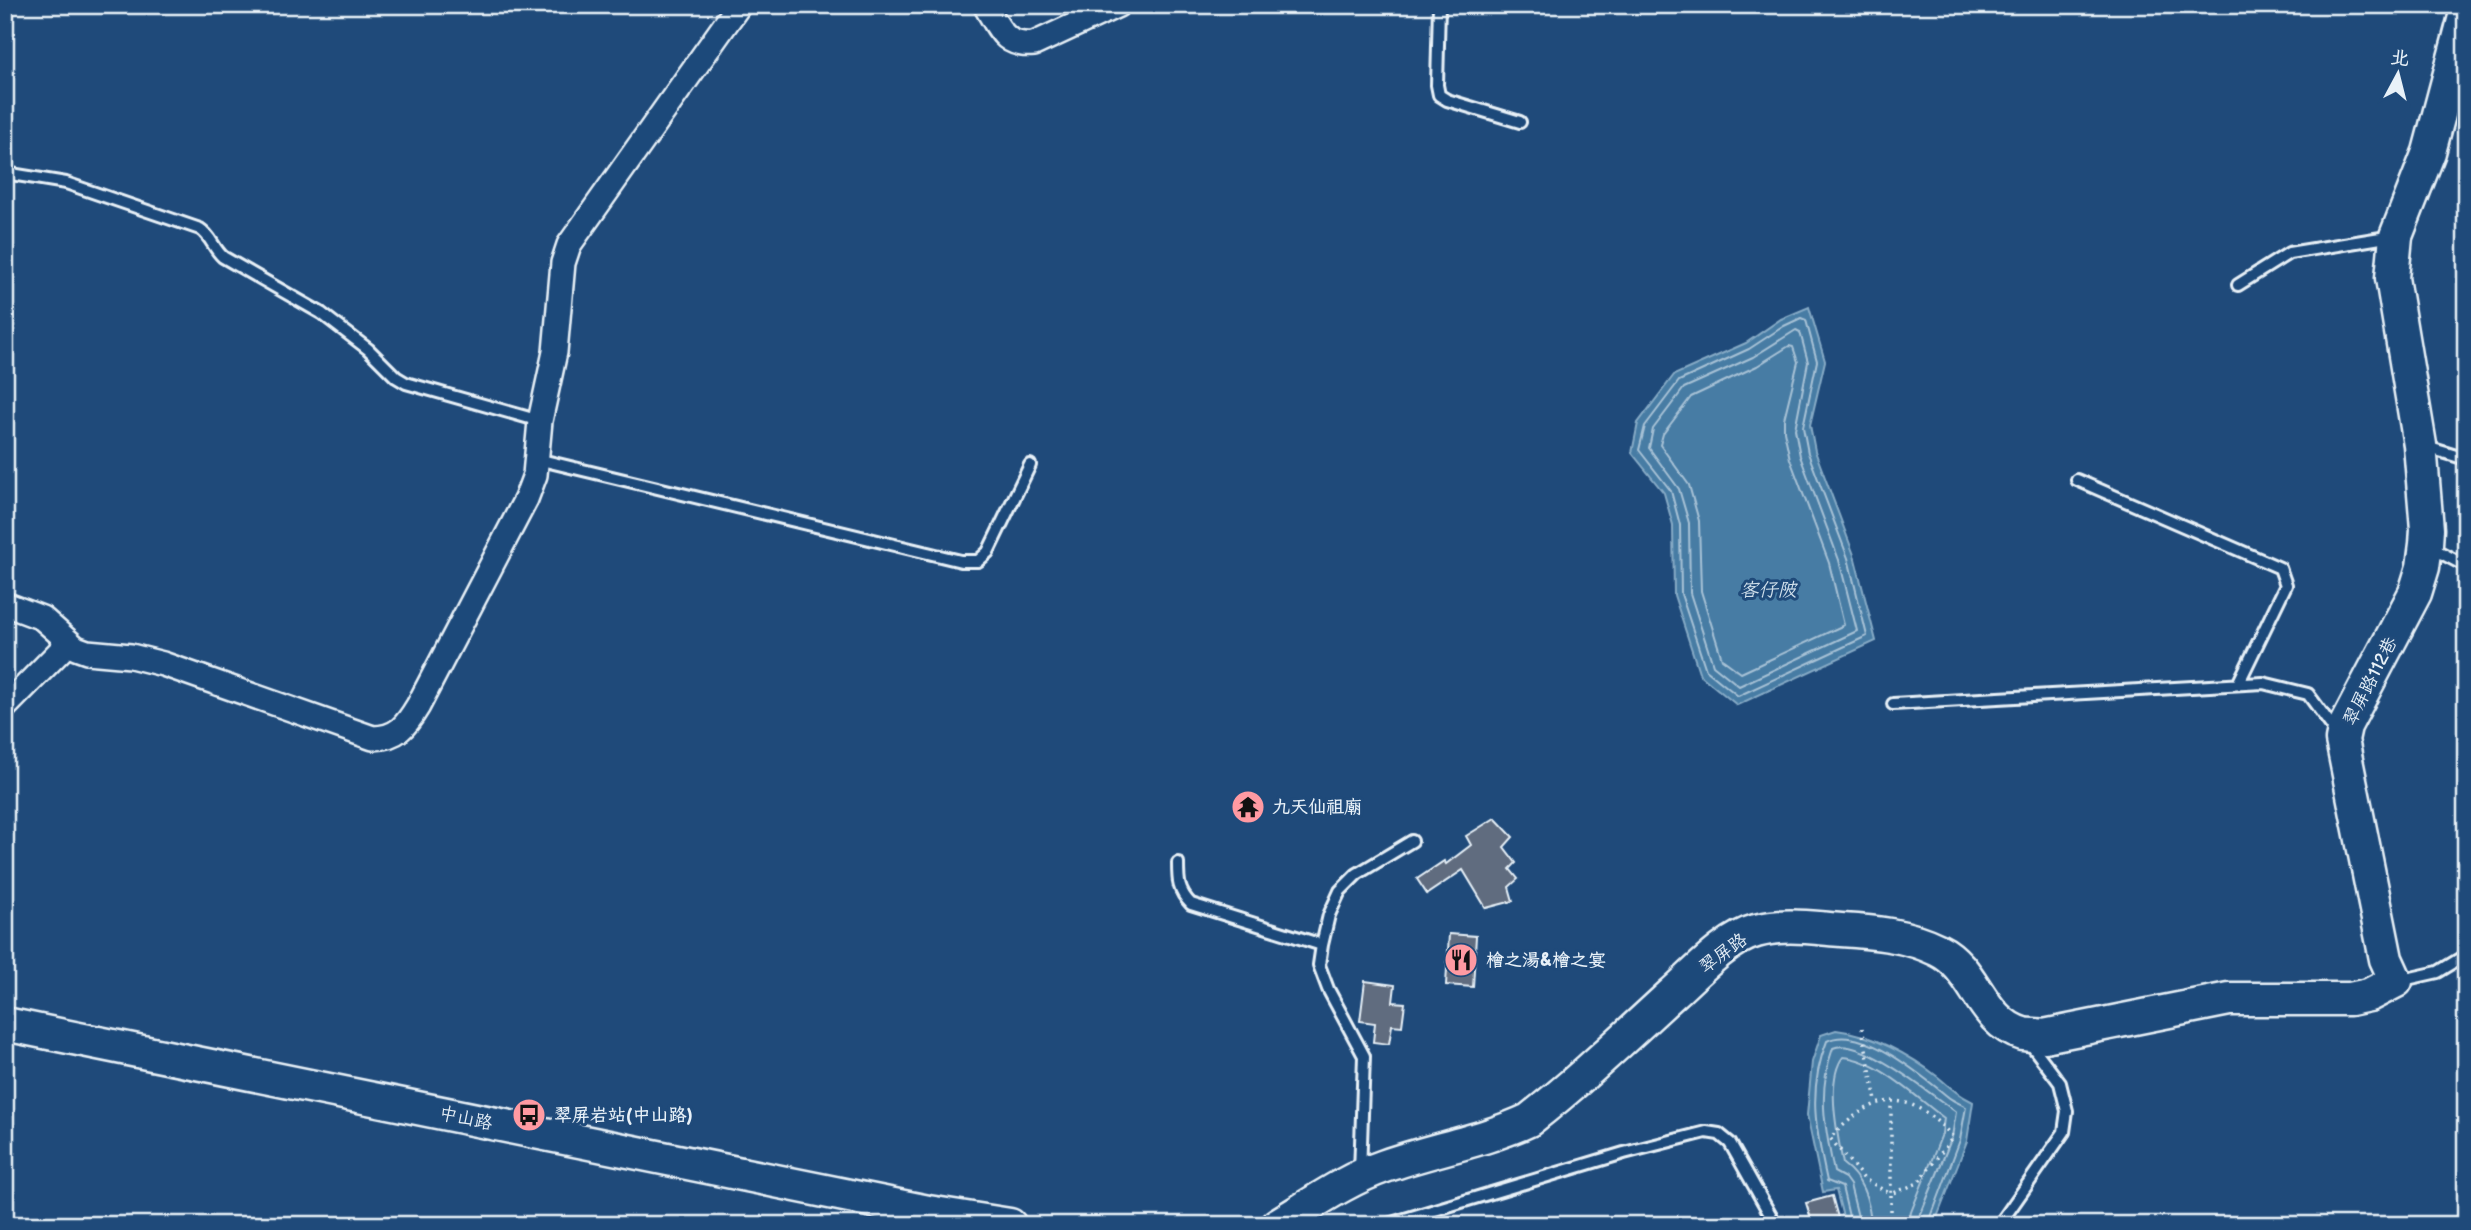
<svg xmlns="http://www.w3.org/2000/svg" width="2471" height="1230" font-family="'Balsamiq Sans','LXGW WenKai TC',sans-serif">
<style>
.water{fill:#477ca4;stroke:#87abc6;stroke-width:2}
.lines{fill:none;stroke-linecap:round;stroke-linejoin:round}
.shore{stroke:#a8c2d6;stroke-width:2}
.building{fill:#606c7f;stroke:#e8f1f8;stroke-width:2}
.lane-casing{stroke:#e8f1f8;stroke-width:16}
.street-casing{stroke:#e8f1f8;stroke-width:28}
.secondary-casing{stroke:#e8f1f8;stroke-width:37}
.path{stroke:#e8f1f8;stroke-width:3.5;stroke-dasharray:2 5;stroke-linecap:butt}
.lane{stroke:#1f4a7a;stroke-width:10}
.street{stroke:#1f4a7a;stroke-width:23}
.secondary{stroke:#1f4a7a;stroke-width:32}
.labels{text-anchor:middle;stroke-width:6;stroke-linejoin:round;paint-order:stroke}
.street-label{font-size:18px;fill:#e8f1f8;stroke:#1f4a7a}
.poi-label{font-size:18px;font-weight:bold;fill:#e8f1f8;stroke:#1f4a7a;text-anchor:start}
.water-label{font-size:19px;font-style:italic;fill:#d0dfeb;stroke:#1f4a7a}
</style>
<rect width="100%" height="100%" fill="#1f4a7a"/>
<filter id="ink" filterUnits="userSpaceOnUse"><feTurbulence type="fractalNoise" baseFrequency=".0143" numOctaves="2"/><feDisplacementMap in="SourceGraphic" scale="14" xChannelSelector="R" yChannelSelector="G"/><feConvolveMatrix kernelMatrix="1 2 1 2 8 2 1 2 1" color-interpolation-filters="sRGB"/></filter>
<g filter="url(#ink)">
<path class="water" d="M 1809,307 L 1825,361 L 1810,425 L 1815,451 L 1854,555 L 1876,641 L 1737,705 L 1700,675 L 1674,595 L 1673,525 L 1664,493 L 1632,453 L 1638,423 L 1674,375 L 1746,343 L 1781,319 Z
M 1836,1030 C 1871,1034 1910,1055 1938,1077 C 1952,1089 1957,1094 1973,1102 L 1967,1141 L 1934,1225 L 1845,1225 L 1836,1190 L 1823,1192 L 1807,1115 L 1812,1062 L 1821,1035 Z"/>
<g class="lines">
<path class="shore" d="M 1801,318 L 1806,320 L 1817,361 L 1803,427 L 1808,453 L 1848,558 L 1867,636 L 1738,696 L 1706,670 L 1681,594 L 1680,525 L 1671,491 L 1639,450 L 1645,426 L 1679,381 L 1749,349 L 1784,326 Z
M 1796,330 L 1800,332 L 1808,362 L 1795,429 L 1800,456 L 1839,560 L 1857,631 L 1739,686 L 1713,665 L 1690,593 L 1689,523 L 1679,489 L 1649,448 L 1653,429 L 1684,388 L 1753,357 Z
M 1789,346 L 1793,347 L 1798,362 L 1784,419 L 1784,431 L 1790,459 L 1829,563 L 1844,625 L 1741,673 L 1722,659 L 1701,591 L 1699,521 L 1689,485 L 1660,445 L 1663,434 L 1691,397 L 1757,366 Z
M 1851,1225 L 1842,1187 L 1827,1181 C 1816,1131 1807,1090 1827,1041 C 1861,1024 1921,1075 1947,1096 C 1952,1101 1960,1103 1966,1107 L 1960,1140 L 1928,1225
M 1860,1225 L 1850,1185 L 1845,1178 L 1834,1172 C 1825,1128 1817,1092 1833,1048 C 1860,1035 1934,1097 1956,1112 L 1952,1137 L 1920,1216 L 1919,1225
M 1871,1225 C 1870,1201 1862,1178 1843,1164 C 1838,1137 1825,1080 1843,1057 C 1879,1060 1917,1098 1944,1118 L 1942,1134 L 1911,1212 L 1908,1225"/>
</g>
<path class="building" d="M 1495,818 L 1513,837 L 1504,847 L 1516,863 L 1510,869 L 1518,879 L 1509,887 L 1513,901 L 1486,908 L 1463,870 L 1427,894 L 1417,879 L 1444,861 L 1446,864 L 1471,845 L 1466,836 Z
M 1449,934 L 1476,936 L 1473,987 L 1446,985 Z
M 1365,981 L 1395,985 L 1393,1002 L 1405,1003 L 1402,1026 L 1392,1025 L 1389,1044 L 1373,1042 L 1375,1023 L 1360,1021 Z
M 1832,1196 L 1840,1225 L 1813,1225 L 1806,1203 Z"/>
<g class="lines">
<defs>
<path id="lane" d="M 1439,5 L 1437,85 L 1439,95 L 1447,100 L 1520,122
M 5,173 L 66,183 L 200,229 C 211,236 213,248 223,257 L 321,313 L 368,349 L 396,377 L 406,383 L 540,421
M 2238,285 L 2289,253 L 2393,236
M 2423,446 L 2466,459
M 537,459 L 961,561 L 978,561 L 988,552 L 1030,465
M 2077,480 L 2280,568 L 2286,585 L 2238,684
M 2428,546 L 2466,566
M 1893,704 L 2263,683 L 2308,694 L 2336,732
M 1178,863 C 1178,881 1178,891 1191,904 L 1322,945
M 2398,981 L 2438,972 L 2466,955
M 1360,1173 L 1364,1056 L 1328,989 L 1319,965 L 1322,945 L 1329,915 L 1340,891 L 1357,874 L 1412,841
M 1385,1225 L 1624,1153 L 1706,1132 L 1719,1134 L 1730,1143 L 1776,1225
M 1999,1225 L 2064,1132 L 2067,1111 L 2060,1083 L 2029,1042"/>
<path id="street" d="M 985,5 C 999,28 1004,47 1034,44 L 1118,5
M 5,604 L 42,618 L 76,648 L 87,652 L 131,656 L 163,664 L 373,738 C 397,738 406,726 418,706 L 526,499 L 535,475 L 540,421 L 555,352 L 563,263 L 569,245 L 739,5
M 5,707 L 68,643"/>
<path id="secondary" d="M 5,1024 L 928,1212 L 1010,1225
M 1277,1225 C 1312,1204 1347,1179 1385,1166 C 1433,1149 1484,1141 1529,1120 C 1579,1081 1625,1037 1672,994 C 1695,974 1726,939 1756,931 C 1782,923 1814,928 1841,930 C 1874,932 1908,935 1938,950 C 1976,968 1980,1022 2023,1034 C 2029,1035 2037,1035 2044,1036 L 2229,999 L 2350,999 L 2369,995 L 2396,981 L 2386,959 L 2342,740 L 2345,726 L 2415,593 L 2423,567 L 2426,544 L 2427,529 L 2420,445 L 2392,278 L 2396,236 L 2429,152 L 2466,13"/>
</defs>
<use href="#lane" class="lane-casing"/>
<use href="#street" class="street-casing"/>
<use href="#secondary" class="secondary-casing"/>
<path class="path" d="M 1862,1028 L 1876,1101
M 1891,1225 L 1891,1194 L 1864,1179 L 1830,1138 C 1876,1091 1907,1087 1953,1137 L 1918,1183 L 1891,1194 L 1891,1102"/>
<use href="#lane" class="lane"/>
<use href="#street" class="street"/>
<use href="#secondary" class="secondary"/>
</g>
</g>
<defs>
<symbol id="temple-disc" viewBox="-11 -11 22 22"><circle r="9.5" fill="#ff9aa2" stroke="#1f4a7a"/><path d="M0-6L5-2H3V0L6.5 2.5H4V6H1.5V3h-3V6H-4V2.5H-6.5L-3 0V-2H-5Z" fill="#111"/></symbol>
<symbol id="restaurant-disc" viewBox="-11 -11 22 22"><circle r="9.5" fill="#ff9aa2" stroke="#1f4a7a"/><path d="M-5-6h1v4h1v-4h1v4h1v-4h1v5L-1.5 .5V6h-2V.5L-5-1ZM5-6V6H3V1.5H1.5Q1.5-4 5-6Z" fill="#111"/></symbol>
<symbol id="bus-disc" viewBox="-11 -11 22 22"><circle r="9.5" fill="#ff9aa2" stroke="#1f4a7a"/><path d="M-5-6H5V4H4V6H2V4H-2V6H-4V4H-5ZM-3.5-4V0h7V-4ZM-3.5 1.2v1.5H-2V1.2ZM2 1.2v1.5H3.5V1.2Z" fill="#111"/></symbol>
</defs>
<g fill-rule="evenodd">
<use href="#temple-disc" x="1229" y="788" width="38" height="38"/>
<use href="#restaurant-disc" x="1442" y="941" width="38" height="38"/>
<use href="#bus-disc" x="510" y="1096" width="38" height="38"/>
</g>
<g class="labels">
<g class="street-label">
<text transform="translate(2370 681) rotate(-63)" y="6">翠屏路112巷</text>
<text transform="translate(1723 953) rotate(-36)" y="6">翠屏路</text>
<text transform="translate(466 1118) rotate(12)" y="6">中山路</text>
</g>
<g class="poi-label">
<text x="1272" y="813">九天仙祖廟</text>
<text x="1486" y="966">檜之湯&amp;檜之宴</text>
<text x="554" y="1121">翠屏岩站(中山路)</text>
</g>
<g class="water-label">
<text x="1768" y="596">客仔陂</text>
</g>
</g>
<rect width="2471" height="1230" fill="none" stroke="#1f4a7a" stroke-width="28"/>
<rect x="14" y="14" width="2443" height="1202" fill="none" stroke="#e8f1f8" stroke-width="2.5" filter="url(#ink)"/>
<g transform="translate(2398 74) rotate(7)" stroke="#1f4a7a" stroke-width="5" paint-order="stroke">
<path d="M0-5L12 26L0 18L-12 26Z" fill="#e8f1f8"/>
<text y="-10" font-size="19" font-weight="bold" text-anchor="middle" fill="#e8f1f8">北</text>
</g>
</svg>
